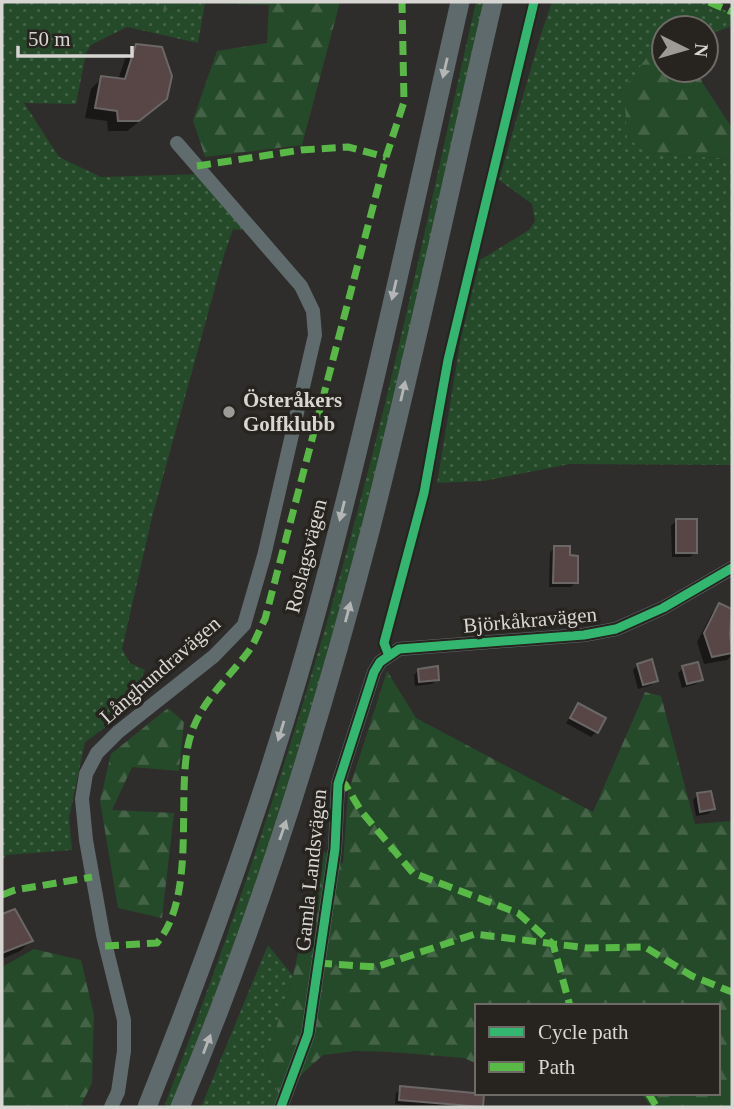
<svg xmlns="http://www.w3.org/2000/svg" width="734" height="1109" font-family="Georgia,serif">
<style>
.grass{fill:url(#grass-dots)}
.forest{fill:url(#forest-firs)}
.shadow{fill:#0007}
.building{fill:#574645;stroke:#6a6766;stroke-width:2}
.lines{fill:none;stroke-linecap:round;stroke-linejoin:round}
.minor{stroke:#5f6b6d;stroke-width:14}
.major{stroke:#5e6a6c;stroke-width:19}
.quiet{stroke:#58b947;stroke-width:7;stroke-dasharray:14 7;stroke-linecap:butt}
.cycleway-casing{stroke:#27241f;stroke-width:13}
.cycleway{stroke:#33b770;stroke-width:9}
.oneway{fill:#b3b6b4}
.poi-dot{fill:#9d9b98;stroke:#27241f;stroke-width:2.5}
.labels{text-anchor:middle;stroke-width:7;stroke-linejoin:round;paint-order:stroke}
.poi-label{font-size:21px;font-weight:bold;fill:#d8d6d3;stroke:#27241f;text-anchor:start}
.street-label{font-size:21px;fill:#d8d6d3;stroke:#27241f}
</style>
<defs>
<pattern id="grass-dots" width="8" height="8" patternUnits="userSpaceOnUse" patternTransform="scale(1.75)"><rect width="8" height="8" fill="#254a29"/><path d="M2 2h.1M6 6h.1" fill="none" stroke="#446347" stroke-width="1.8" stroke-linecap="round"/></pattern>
<pattern id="forest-firs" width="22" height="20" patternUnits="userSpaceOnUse" patternTransform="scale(1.75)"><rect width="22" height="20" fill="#254a29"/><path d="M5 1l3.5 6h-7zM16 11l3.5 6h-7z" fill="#446347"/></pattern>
</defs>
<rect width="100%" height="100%" fill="#2f2d2b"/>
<path class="grass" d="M 2,2 L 165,2 L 164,11 L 205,3 L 198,43 L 127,27 L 91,45 L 86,53 L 76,104 L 24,103 L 59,157 L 101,177 L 204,174 L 240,213 L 242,230 L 233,229 L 224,255 L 152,517 L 122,649 L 130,663 L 145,670 L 128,711 L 85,742 L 69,818 L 72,850 L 7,855 L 2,860 Z
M 476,2 L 485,2 C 425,259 373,519 293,770 C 258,884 215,996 172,1107 L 164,1107 C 248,888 320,664 377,436 C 413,292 443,146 476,2 Z
M 552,2 L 704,2 L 727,11 L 732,16 L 732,26 L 706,35 L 706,28 L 664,28 L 664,47 L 651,50 L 627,138 L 649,153 L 732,159 L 732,465 L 570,464 L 484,481 L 437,483 L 461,338 L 480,260 L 529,230 L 535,221 L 532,204 L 499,180 L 540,37 Z
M 268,945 L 293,976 L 265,1062 L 279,1095 L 273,1107 L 201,1107 Z"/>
<path class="forest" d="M 165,2 L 340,2 L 302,145 L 205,157 L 193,120 L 217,51 L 267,43 L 269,5 L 205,3 L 163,11 Z
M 664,47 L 664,70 L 698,70 L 702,82 L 732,128 L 732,159 L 649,153 L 627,138 L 624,89 L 652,50 Z
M 387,671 L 416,718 L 593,812 L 645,692 L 661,696 L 695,824 L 732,821 L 732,1107 L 651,1107 L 641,1093 L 718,1093 L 718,1006 L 477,1006 L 477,1064 L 464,1058 L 391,1052 L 355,1051 L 323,1055 L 279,1095 L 265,1062 L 293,976 L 321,850 L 343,864 L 348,793 Z
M 168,708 L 184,722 L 179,771 L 132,767 L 112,810 L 174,813 L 162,918 L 118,908 L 100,801 L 111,754 Z
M 34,949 L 81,960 L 94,1015 L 92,1083 L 80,1107 L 2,1107 L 2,967 Z"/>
<path class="shadow" d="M 136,46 L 155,109 L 127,131 L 108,131 L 107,121 L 85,118 L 91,89 L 102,78 L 118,80 L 126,56 Z
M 676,521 L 695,552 L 690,557 L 672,557 L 671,526 Z
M 554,548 L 568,557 L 576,582 L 571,587 L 549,587 L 550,553 Z
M 719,605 L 732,611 L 732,624 L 728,632 L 732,644 L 732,655 L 727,660 L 704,664 L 697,642 L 712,613 Z
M 638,665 L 656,680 L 651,685 L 638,689 L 633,670 Z
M 683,668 L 701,679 L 696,684 L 682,688 L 678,673 Z
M 419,670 L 437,679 L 432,684 L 415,686 L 414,675 Z
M 578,705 L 596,732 L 591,737 L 566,723 Z
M 698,795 L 713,809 L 708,814 L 696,816 L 693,800 Z
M 15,911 L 31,941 L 20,951 L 2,959 L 2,916 Z
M 401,1088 L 482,1096 L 481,1107 L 426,1107 L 395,1104 L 396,1093 Z"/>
<path class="building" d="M 136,44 L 162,47 L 172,76 L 167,99 L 139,121 L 118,121 L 117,111 L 95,108 L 101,76 L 125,79 Z
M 676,519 L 697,519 L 697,553 L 676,553 Z
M 554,546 L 570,546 L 570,555 L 578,556 L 578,583 L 553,583 Z
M 719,603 L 732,609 L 730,633 L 732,653 L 712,657 L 704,633 Z
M 652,659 L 658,681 L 643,685 L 637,664 Z
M 698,662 L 703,680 L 687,684 L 682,666 Z
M 438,666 L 439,680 L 419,682 L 418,669 Z
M 578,703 L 606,718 L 598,733 L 570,718 Z
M 711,791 L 715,809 L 700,812 L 697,793 Z
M 15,909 L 33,941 L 2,953 L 2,914 Z
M 400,1086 L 484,1094 L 483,1107 L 399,1100 Z"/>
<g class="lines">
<path class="minor" d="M 111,1107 L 118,1092 L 124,1051 L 124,1020 L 103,935 L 86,840 L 82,799 L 86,774 L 97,753 L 118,732 L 214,656 L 244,625 L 264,556 L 315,335 L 313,311 L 301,286 L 177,143
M 281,1107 L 308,1034 L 335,849 L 338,784 L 374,672 L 380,662 L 399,649 L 584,635 L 616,629 L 663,608 L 732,568"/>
<path class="major" d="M 147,1107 C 212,944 271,779 317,610 C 371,409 414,205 460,2
M 180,1107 C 259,921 319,727 370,531 C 415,356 452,178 493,2"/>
<path class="quiet" d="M 709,2 L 732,12
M 197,166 L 301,150 L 348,147 L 386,157
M 338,784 L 345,784 L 361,811 L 413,873 L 518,913 L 553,944 L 570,1006
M 2,895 L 15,890 L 92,877
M 105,946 L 157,943 C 195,898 178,808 187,751 C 194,707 223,685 248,652 C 255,643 259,630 265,619 L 386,157 L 404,102 L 402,2
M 318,963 L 376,967 L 475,934 L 587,948 L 645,947 L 692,976 L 732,992
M 648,1093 L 657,1107"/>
<defs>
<path id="cycleway" d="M 389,656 L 384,643 L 424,493 L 448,360 L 534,2
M 281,1107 L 308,1034 L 335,849 L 338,784 L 374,672 L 380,662 L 399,649 L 584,635 L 616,629 L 663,608 L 732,568"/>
</defs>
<use href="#cycleway" class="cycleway-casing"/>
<use href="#cycleway" class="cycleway"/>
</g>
<defs><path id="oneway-solid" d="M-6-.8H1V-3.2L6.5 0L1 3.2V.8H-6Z" transform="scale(1.75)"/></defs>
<g class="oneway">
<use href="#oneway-solid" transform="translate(445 68) rotate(103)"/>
<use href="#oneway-solid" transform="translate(394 290) rotate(103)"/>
<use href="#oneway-solid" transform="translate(403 391) rotate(-77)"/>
<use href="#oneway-solid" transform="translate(342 511) rotate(104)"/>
<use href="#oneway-solid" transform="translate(348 612) rotate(-75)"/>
<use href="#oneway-solid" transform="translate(281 731) rotate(107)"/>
<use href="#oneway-solid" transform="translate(283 830) rotate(-71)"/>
<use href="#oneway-solid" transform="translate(207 1044) rotate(-69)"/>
</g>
<circle class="poi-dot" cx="229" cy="412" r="7"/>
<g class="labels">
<g class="poi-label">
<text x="243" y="407">Österåkers<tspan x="243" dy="24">Golfklubb</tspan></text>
</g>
<g class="street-label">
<text transform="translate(306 556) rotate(-76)" y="7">Roslagsvägen</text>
<text transform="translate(530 620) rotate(-5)" y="7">Björkåkravägen</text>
<text transform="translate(160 670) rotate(-41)" y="7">Långhundravägen</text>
<text transform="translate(311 870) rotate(-84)" y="7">Gamla Landsvägen</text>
</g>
</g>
<rect width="734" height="1109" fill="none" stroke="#d8d6d3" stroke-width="7"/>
<rect x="475" y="1004" width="245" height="91" fill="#27241f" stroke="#6e6b67" stroke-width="2"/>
<rect x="489" y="1027" width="35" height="10" fill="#33b770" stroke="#6e6b67" stroke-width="2"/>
<text x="538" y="1039" font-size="21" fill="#d8d6d3">Cycle path</text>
<rect x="489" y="1062" width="35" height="10" fill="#58b947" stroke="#6e6b67" stroke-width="2"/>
<text x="538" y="1074" font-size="21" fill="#d8d6d3">Path</text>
<g transform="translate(685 49) rotate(95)"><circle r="33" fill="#27241f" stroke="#6e6b67" stroke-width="2"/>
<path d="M0-5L12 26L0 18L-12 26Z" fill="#9d9b98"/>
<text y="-10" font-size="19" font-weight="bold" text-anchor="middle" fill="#d8d6d3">N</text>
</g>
<path d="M18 46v10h114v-10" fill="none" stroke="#d8d6d3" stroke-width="3.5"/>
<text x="28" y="46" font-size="21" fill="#d8d6d3" stroke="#27241f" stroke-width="5" paint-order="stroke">50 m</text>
</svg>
